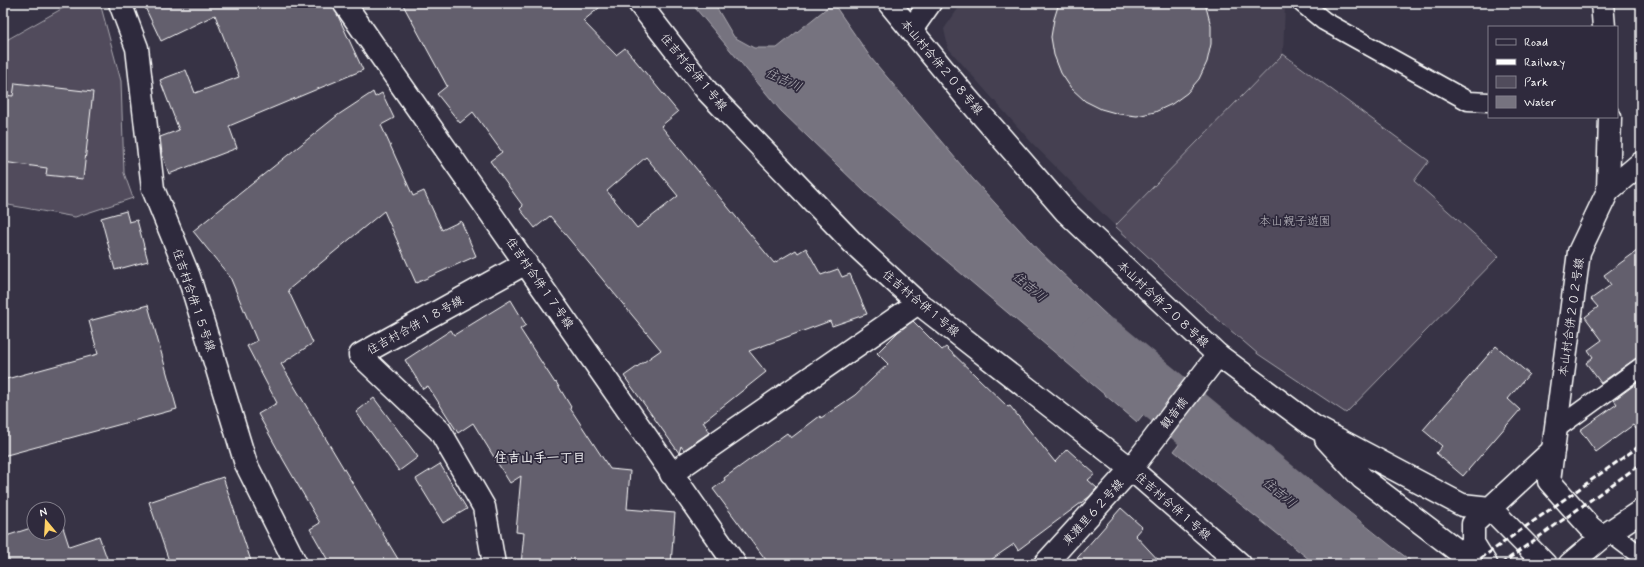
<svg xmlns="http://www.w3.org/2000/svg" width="1644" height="567" font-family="Mynerve,'Klee One',sans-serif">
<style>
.built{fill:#444051}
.green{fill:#514c5c;stroke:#a8a6ae}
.water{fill:#76737f;stroke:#adabb2}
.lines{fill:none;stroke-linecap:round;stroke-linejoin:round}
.river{stroke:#76737f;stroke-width:56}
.building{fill:#635f6d;stroke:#fff;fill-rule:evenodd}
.lane-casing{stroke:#fff;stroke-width:21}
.street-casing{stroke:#fff;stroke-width:25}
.secondary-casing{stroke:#fff;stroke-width:25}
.lane{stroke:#2f2a3d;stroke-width:18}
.street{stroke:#2f2a3d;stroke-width:22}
.secondary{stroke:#2f2a3d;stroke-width:22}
.rail{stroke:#fff;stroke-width:3;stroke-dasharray:6 3;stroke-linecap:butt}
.labels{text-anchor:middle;stroke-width:3.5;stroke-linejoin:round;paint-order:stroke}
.street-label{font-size:12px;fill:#fff;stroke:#2f2a3d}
.park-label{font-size:12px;fill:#b9b7be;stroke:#2f2a3d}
.water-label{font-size:13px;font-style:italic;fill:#b4b2b9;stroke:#2f2a3d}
.neighbourhood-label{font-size:13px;font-weight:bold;fill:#fff;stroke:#2f2a3d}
</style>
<rect width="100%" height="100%" fill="#373345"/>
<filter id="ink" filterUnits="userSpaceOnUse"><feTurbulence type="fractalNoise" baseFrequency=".025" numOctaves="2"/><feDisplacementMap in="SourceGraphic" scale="8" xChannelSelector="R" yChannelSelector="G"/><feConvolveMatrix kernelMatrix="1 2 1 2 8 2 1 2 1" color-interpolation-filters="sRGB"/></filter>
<g filter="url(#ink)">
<path class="built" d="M 962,3 L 1282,3 L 1285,5 L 1283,54 L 1115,226 L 1031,142 L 948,48 L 944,29 Z"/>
<path class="green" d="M 72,3 L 100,3 L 121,81 L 124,173 L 133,198 L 75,217 L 3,204 L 3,53 L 6,51 L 3,46 L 3,42 Z
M 1283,54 L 1429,161 L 1414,181 L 1499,256 L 1346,413 L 1258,354 L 1185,291 L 1115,226 Z"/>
<path class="water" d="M 691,3 L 716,3 L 718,10 L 734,37 L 754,48 L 777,48 L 833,3 L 871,58 L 972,178 L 1040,252 L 1136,343 L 1177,374 L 1137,422 L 866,193 L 781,111 Z
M 1211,401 L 1391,546 L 1415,564 L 1315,564 L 1174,451 Z"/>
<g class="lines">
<path class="river" d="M 1101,344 L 1368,564"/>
</g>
<path class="building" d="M 143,3 L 332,3 L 363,70 L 229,126 L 237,148 L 169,174 L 162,154 L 160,137 L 179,130 L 160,80 L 186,70 L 195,93 L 239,77 L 215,15 L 161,41 Z
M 402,3 L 605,3 L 583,21 L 616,55 L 625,48 L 678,112 L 661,126 L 774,263 L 796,250 L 798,253 L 806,248 L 821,275 L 838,269 L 842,277 L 850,274 L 867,314 L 832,326 L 830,321 L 749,351 L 766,372 L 703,422 L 710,432 L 684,450 L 681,446 L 679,453 L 624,376 L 661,350 L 550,216 L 535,228 L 520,209 L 523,206 L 490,161 L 502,152 L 473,112 L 460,123 L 437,94 L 447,86 ZM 646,157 L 678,196 L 637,228 L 607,191 Z
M 1059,3 L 1205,3 L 1211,26 L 1211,44 L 1207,62 L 1199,79 L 1187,93 L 1172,104 L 1155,112 L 1137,116 L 1119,114 L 1101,109 L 1085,101 L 1071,88 L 1061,73 L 1054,55 L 1051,37 L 1054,19 Z
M 15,83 L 93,92 L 83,179 L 46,175 L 47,168 L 3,162 L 3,95 L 13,96 Z
M 373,92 L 375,97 L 382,93 L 394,118 L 381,125 L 413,196 L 424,191 L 442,230 L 461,221 L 476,256 L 416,283 L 384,211 L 288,290 L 313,343 L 281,364 L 401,564 L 330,564 L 310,529 L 320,523 L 284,461 L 258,414 L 277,403 L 247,346 L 257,341 L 230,277 L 193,231 L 338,115 Z
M 126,211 L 129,222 L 137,220 L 148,261 L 115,270 L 101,218 Z
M 1641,248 L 1641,357 L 1635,359 L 1601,383 L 1586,363 L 1593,357 L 1588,350 L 1602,340 L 1585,317 L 1598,307 L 1591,299 L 1611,285 L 1604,275 Z
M 511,300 L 526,325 L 520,329 L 555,383 L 556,382 L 571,407 L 570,408 L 610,469 L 630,471 L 627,509 L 675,513 L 671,564 L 521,564 L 524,533 L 516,532 L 521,476 L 510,483 L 473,423 L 458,433 L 428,386 L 423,389 L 405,360 L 451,330 L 454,335 Z
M 148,305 L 177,409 L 3,456 L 3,380 L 98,354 L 89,321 Z
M 913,321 L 942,350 L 946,347 L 1008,407 L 1010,406 L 1055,462 L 1067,449 L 1095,474 L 1088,480 L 1097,488 L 1089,497 L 1018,550 L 1014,544 L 985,564 L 769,564 L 713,489 L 725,480 L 724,478 L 787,433 L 791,438 L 820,416 L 821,418 L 855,395 L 888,364 L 877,353 L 898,332 Z
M 1496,346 L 1529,374 L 1508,399 L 1520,410 L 1463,476 L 1436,453 L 1442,446 L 1423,430 Z
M 1641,380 L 1641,435 L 1633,425 L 1596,452 L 1580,430 L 1617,404 L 1614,400 Z
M 374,398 L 418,457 L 399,471 L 356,412 Z
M 440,464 L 467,509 L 443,523 L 416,479 Z
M 223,477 L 252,564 L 170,564 L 149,502 Z
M 1121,508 L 1142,527 L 1135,535 L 1162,564 L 1072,564 Z
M 60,518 L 69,546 L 99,536 L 109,564 L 3,564 L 3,537 L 34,527 L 34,533 L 58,533 L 58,519 Z"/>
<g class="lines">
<defs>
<path id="lane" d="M 1302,3 L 1324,21 L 1468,101 L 1489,102
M 1556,429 L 1641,367
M 1609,532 L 1641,556"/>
<path id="street" d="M 120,3 L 137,48 L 153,189 L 189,277 L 246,464 L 296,564
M 344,3 L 735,564
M 639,3 L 707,91 L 853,243 L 918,303 L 1131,469
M 889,3 L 966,97 L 1066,212 L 1218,355 L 1131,469 L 1045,564
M 911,30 L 930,3
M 1608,191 L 1641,163
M 1313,426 L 1462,505 L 1490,508 L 1545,564
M 1326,439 L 1362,478 L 1475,564
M 1553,450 L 1549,481 L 1590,527 L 1602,537
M 671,474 L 918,303
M 494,564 L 484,507 L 440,431 L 360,355 L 526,263
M 1486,564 L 1473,543 L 1473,524 L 1553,450
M 1570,564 L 1602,537 L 1641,511"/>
<path id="secondary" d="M 1602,3 L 1604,27
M 1218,355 L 1313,426
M 1553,450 L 1579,252 L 1608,191 L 1610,117
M 1131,469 L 1240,564"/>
</defs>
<use href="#lane" class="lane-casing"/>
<use href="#street" class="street-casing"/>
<use href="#secondary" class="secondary-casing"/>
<use href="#lane" class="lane"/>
<use href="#street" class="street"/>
<use href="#secondary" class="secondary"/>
<path class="rail" d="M 1473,564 L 1641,445
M 1501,564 L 1641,464"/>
</g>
</g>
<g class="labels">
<g class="street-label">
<text transform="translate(942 67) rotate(50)" y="4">本山村合併２０８号線</text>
<text transform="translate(694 72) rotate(50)" y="4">住吉村合併１号線</text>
<text transform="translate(540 283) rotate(55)" y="4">住吉村合併１７号線</text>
<text transform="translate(194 300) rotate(71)" y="4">住吉村合併１５号線</text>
<text transform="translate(921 303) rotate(40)" y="4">住吉村合併１号線</text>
<text transform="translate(1163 304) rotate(43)" y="4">本山村合併２０８号線</text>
<text transform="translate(1571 317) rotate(-82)" y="4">本山村合併２０２号線</text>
<text transform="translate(415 325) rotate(-29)" y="4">住吉村合併１８号線</text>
<text transform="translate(1174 413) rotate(-52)" y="4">観音橋</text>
<text transform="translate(1173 506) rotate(41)" y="4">住吉村合併１号線</text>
<text transform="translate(1093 512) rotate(-48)" y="4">東灘里６２号線</text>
</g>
<g class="park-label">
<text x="1295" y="225">本山親子遊園</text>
</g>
<g class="water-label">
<text transform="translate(784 79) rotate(25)" y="5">住吉川</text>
<text transform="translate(1030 286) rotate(40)" y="5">住吉川</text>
<text transform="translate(1280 492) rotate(40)" y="5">住吉川</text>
</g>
<g class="neighbourhood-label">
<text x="540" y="462">住吉山手一丁目</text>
</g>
</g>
<rect width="1644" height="567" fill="none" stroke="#2f2a3d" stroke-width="16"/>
<rect x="8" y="8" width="1628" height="551" fill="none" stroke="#fff" stroke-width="1.5" filter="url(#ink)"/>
<rect x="1488" y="26" width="130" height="92" fill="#2f2a3d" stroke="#827f8b"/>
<rect x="1496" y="39" width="20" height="6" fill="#2f2a3d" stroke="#827f8b"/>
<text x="1524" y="46" font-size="12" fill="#ffffff">Road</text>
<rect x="1496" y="59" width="20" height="6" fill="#ffffff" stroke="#827f8b"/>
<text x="1524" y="66" font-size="12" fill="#ffffff">Railway</text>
<rect x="1496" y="76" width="20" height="12" fill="#514c5c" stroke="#827f8b"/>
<text x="1524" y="86" font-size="12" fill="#ffffff">Park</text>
<rect x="1496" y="96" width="20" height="12" fill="#76737f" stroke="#827f8b"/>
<text x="1524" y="106" font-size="12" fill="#ffffff">Water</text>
<g transform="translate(46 521) rotate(342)"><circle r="19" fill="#2f2a3d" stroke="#827f8b"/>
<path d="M0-3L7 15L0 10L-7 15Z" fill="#ffd166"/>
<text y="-6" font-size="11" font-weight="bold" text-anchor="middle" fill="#ffffff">N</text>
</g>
</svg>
